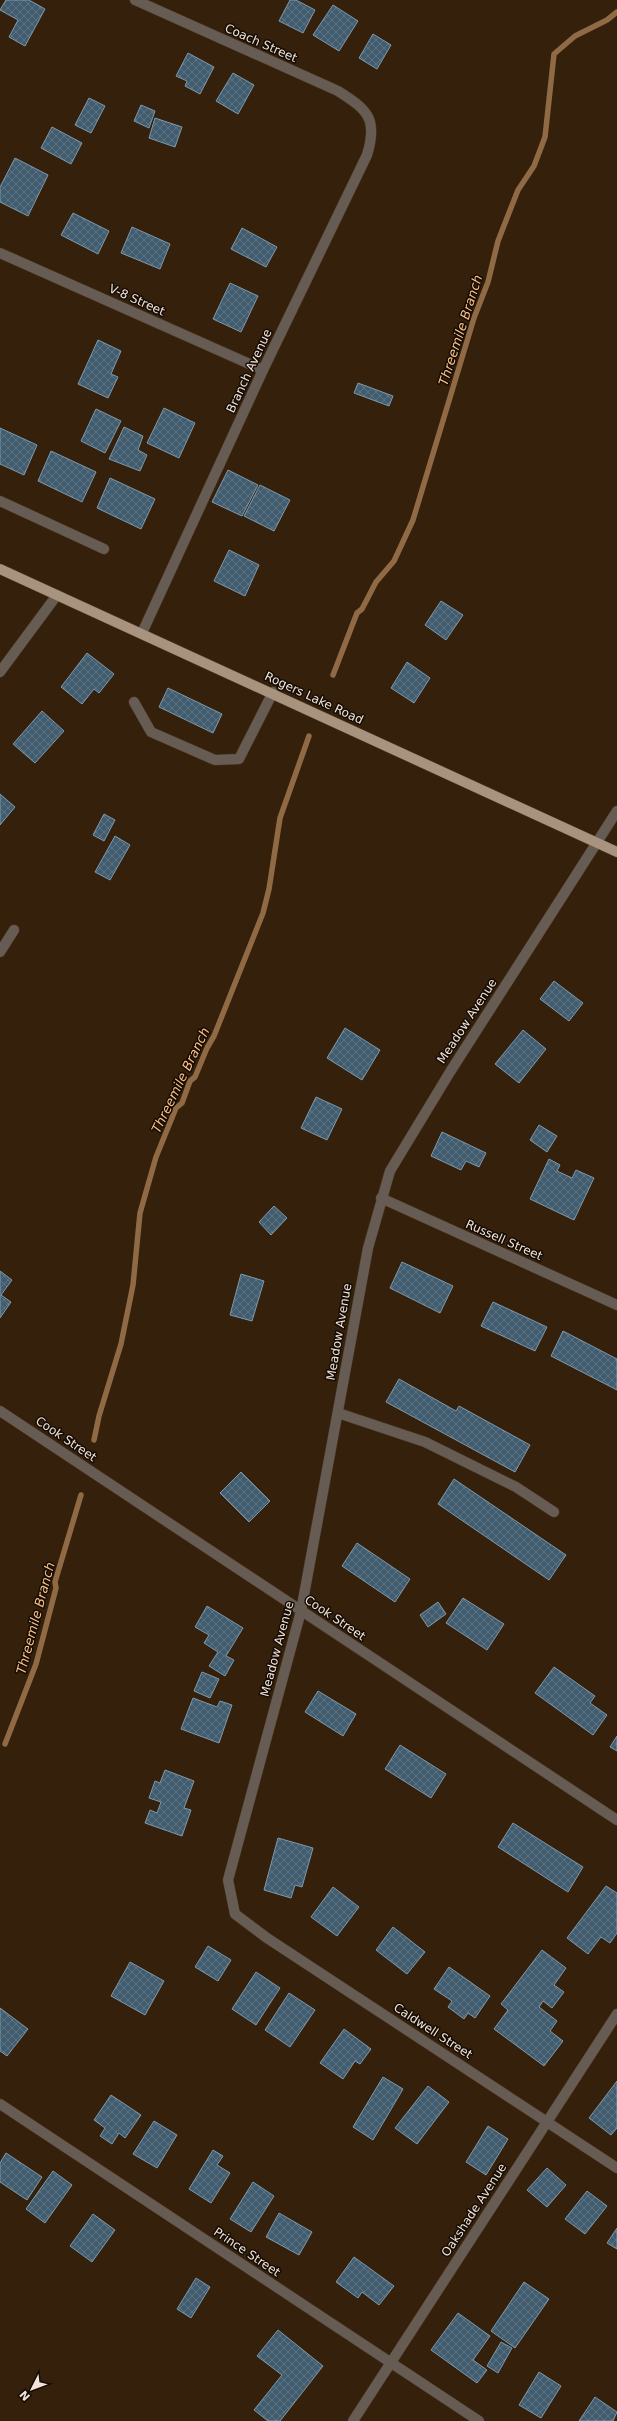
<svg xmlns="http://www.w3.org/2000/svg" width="617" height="2421" font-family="'DejaVu Sans',sans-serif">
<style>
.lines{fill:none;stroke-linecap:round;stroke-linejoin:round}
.stream{stroke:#906a44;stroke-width:5.5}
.building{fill:url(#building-cross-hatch);stroke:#7d9aae}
.minor-casing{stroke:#4f3b28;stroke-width:11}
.major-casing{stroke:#4f3b28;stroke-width:11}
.minor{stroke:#675c53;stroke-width:10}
.major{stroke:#a8937f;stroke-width:10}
.labels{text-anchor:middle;stroke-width:3;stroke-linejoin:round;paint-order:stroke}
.street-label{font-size:12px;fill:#f2e4d8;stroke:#150c05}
.water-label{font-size:13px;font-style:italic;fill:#fcc085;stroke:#150c05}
</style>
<defs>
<pattern id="building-cross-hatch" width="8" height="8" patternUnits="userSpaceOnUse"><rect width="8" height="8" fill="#405c6e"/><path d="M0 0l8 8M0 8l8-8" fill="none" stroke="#5c7382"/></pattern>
</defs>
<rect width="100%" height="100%" fill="#34200b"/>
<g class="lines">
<path class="stream" d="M 333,675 L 357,613 L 362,609 L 376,582 L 394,561 L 413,520 L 474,318 L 488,282 L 498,241 L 518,190 L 534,166 L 545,137 L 554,54 L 575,36 L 607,20 L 617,12
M 94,1440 L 99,1416 L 121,1344 L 133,1285 L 140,1213 L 156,1157 L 176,1108 L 182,1103 L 190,1081 L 195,1077 L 207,1048 L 214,1036 L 263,913 L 269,889 L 280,818 L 309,736
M 5,1744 L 36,1664 L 56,1588 L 55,1582 L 81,1495"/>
</g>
<path class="building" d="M 6,0 L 29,0 L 45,9 L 25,46 L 9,37 L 18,20 L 0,10 Z
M 290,0 L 296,0 L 315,10 L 303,33 L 279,21 Z
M 333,5 L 358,21 L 339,51 L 313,35 Z
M 373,34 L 391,45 L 377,69 L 359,58 Z
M 188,53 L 214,67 L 200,94 L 185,86 L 187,81 L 176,76 Z
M 233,73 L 254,85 L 238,114 L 216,101 Z
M 89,98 L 105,106 L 91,133 L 75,125 Z
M 141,105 L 155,111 L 149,128 L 134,121 Z
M 155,118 L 182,127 L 175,147 L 149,138 Z
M 52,127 L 82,143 L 71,164 L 41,148 Z
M 15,158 L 48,175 L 28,216 L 0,202 L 0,187 Z
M 73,213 L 109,231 L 98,254 L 61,235 Z
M 132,227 L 170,244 L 160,269 L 121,253 Z
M 242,228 L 277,247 L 266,267 L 231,249 Z
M 230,283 L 258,296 L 241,332 L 213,319 Z
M 98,340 L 121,351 L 111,374 L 118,377 L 108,398 L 78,384 Z
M 358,383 L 393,396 L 389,406 L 354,393 Z
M 164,408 L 195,423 L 179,458 L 147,443 Z
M 96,409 L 121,421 L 105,453 L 81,441 Z
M 124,427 L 143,436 L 138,450 L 147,455 L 140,471 L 109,459 Z
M 0,428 L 37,445 L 24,475 L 0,464 Z
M 51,451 L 96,472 L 82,502 L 38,481 Z
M 228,470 L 258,485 L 242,516 L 212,502 Z
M 110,478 L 155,499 L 141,529 L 97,508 Z
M 260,485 L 290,500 L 274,531 L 244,516 Z
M 229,550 L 259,565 L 245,596 L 214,581 Z
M 441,601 L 463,615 L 446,640 L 425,625 Z
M 87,653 L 114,674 L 99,693 L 94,689 L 82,704 L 61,687 Z
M 407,662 L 430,678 L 414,703 L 391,688 Z
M 168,688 L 222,714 L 213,733 L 159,707 Z
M 42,711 L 64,731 L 35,763 L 13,744 Z
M 0,794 L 15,807 L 0,825 Z
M 104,814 L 115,820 L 104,841 L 93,835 Z
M 115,836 L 130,845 L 110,880 L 95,872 Z
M 554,981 L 583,1003 L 569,1021 L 540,999 Z
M 345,1028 L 380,1050 L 362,1080 L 327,1058 Z
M 523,1030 L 546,1049 L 519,1083 L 495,1064 Z
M 316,1097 L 342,1109 L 327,1140 L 301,1128 Z
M 539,1125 L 557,1136 L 547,1152 L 530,1140 Z
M 442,1132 L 486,1153 L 479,1167 L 466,1161 L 461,1170 L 431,1156 Z
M 549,1159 L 560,1165 L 557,1171 L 572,1178 L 576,1170 L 594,1178 L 574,1220 L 530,1199 Z
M 274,1206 L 287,1218 L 271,1235 L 259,1222 Z
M 402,1262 L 453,1286 L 440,1313 L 390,1288 Z
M 0,1271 L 12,1280 L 1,1295 L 11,1302 L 0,1318 Z
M 241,1274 L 264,1281 L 252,1321 L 230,1315 Z
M 493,1302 L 547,1327 L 535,1351 L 481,1326 Z
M 563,1331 L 617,1359 L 617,1390 L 551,1356 Z
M 399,1379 L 456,1411 L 459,1406 L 530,1445 L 515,1472 L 386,1402 Z
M 241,1472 L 270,1501 L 249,1522 L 220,1493 Z
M 454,1479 L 566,1555 L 549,1580 L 438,1504 Z
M 357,1543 L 410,1579 L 395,1602 L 342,1566 Z
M 463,1598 L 504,1624 L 487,1650 L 446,1623 Z
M 438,1602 L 446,1614 L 428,1627 L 420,1615 Z
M 207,1606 L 243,1628 L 226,1656 L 234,1660 L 225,1676 L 209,1666 L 218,1652 L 204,1643 L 209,1635 L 195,1627 Z
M 554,1667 L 595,1696 L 590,1703 L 607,1715 L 593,1735 L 535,1693 Z
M 202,1672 L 219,1679 L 210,1698 L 194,1691 Z
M 318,1691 L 356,1714 L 343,1736 L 305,1712 Z
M 193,1698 L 217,1707 L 220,1701 L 232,1705 L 219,1743 L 181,1729 Z
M 617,1736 L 617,1751 L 610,1747 Z
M 400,1745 L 446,1774 L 431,1798 L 385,1769 Z
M 165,1770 L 194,1781 L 184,1808 L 191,1810 L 182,1836 L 145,1823 L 150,1810 L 157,1813 L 161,1802 L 149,1798 L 155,1781 L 160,1783 Z
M 513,1823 L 583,1867 L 568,1892 L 498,1847 Z
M 278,1838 L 313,1848 L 302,1887 L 295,1885 L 291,1898 L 264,1890 Z
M 606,1886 L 617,1893 L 617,1933 L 610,1943 L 601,1937 L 588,1954 L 567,1938 Z
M 333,1887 L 359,1907 L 337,1936 L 311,1917 Z
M 393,1927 L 425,1952 L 407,1974 L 376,1950 Z
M 208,1946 L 231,1960 L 218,1981 L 195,1967 Z
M 542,1950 L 566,1968 L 554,1985 L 564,1992 L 552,2008 L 543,2001 L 539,2007 L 557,2021 L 550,2031 L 563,2041 L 544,2066 L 494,2029 L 508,2010 L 501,2004 Z
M 130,1962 L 164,1981 L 145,2015 L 111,1996 Z
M 449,1967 L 490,1996 L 475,2018 L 468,2013 L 464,2019 L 448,2007 L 452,2001 L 434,1989 Z
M 256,1972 L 280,1988 L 256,2025 L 232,2009 Z
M 289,1993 L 315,2010 L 290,2047 L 265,2030 Z
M 0,2008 L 28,2029 L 7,2056 L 0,2051 Z
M 344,2029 L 371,2049 L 360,2064 L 355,2061 L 343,2079 L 320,2063 Z
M 383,2077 L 403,2089 L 373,2140 L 353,2127 Z
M 617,2081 L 617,2128 L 611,2135 L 589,2118 Z
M 428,2086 L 449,2102 L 417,2144 L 395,2128 Z
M 111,2095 L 141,2115 L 125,2138 L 119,2133 L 112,2144 L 100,2136 L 105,2128 L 94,2120 Z
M 154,2121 L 177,2135 L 157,2168 L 133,2154 Z
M 488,2126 L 508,2139 L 486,2175 L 466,2162 Z
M 213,2150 L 223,2156 L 217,2165 L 230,2173 L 211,2203 L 189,2189 Z
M 6,2153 L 42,2177 L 27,2200 L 0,2182 L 0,2163 Z
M 547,2168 L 566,2185 L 547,2207 L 527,2190 Z
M 53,2171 L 72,2185 L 45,2223 L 26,2209 Z
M 253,2182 L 274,2196 L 251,2232 L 230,2219 Z
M 587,2191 L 607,2206 L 585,2234 L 565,2219 Z
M 279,2213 L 312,2232 L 299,2255 L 266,2237 Z
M 93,2214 L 115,2230 L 92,2262 L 70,2246 Z
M 617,2228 L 617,2249 L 607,2243 Z
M 354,2257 L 394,2286 L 379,2305 L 362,2292 L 358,2298 L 336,2282 Z
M 196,2278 L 210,2287 L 191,2318 L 177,2309 Z
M 524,2282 L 549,2299 L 515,2348 L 491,2331 Z
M 458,2313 L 490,2336 L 473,2360 L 487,2370 L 477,2383 L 431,2350 Z
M 278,2330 L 323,2366 L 280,2421 L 268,2421 L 254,2410 L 282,2375 L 257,2356 Z
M 501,2342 L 512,2348 L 498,2373 L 487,2366 Z
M 539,2372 L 561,2386 L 541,2418 L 519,2405 Z
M 595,2397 L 617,2412 L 613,2421 L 579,2421 Z"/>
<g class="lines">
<defs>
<path id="minor" d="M 135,0 L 338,91 C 368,110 378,119 367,155 L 263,370 L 142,633
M 0,253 L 263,370
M 0,501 L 104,549
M 0,672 L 57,595
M 134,702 L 151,732 L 215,760 L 239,759 L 273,692
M 617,811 L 450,1072 L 390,1171 L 368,1248 L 301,1611 L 228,1880 L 235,1914 L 267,1938 L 617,2168
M 0,952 L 14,930
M 381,1198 L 617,1305
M 0,1411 L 617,1820
M 338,1413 L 425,1442 L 516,1487 L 554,1512
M 0,2104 L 479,2421
M 353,2421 L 617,2014"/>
<path id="major" d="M 0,569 L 617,852"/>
</defs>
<use href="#minor" class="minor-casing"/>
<use href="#major" class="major-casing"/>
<use href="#minor" class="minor"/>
<use href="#major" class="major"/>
</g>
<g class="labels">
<g class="street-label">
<text transform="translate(261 43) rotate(24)" y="4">Coach Street</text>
<text transform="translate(137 300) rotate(24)" y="4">V-8 Street</text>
<text transform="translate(249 371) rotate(-65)" y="4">Branch Avenue</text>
<text transform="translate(314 698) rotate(25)" y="4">Rogers Lake Road</text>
<text transform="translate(467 1021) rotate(-57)" y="4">Meadow Avenue</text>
<text transform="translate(504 1240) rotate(24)" y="4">Russell Street</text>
<text transform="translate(339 1332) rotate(-80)" y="4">Meadow Avenue</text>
<text transform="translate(66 1439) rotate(34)" y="4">Cook Street</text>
<text transform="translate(335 1618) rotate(34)" y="4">Cook Street</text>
<text transform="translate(277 1649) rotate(-75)" y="4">Meadow Avenue</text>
<text transform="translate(433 2031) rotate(33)" y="4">Caldwell Street</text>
<text transform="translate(474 2210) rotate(-57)" y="4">Oakshade Avenue</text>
<text transform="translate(247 2252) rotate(34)" y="4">Prince Street</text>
</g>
<g class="water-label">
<text transform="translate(460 330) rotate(-72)" y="5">Threemile Branch</text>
<text transform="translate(180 1080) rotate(-64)" y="5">Threemile Branch</text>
<text transform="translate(35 1618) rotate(-75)" y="5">Threemile Branch</text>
</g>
</g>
<g transform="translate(32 2389) rotate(228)" stroke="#150c05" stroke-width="3" paint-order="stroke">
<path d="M0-3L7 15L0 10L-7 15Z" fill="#f2e4d8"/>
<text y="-6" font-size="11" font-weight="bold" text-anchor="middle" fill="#f2e4d8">N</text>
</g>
</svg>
